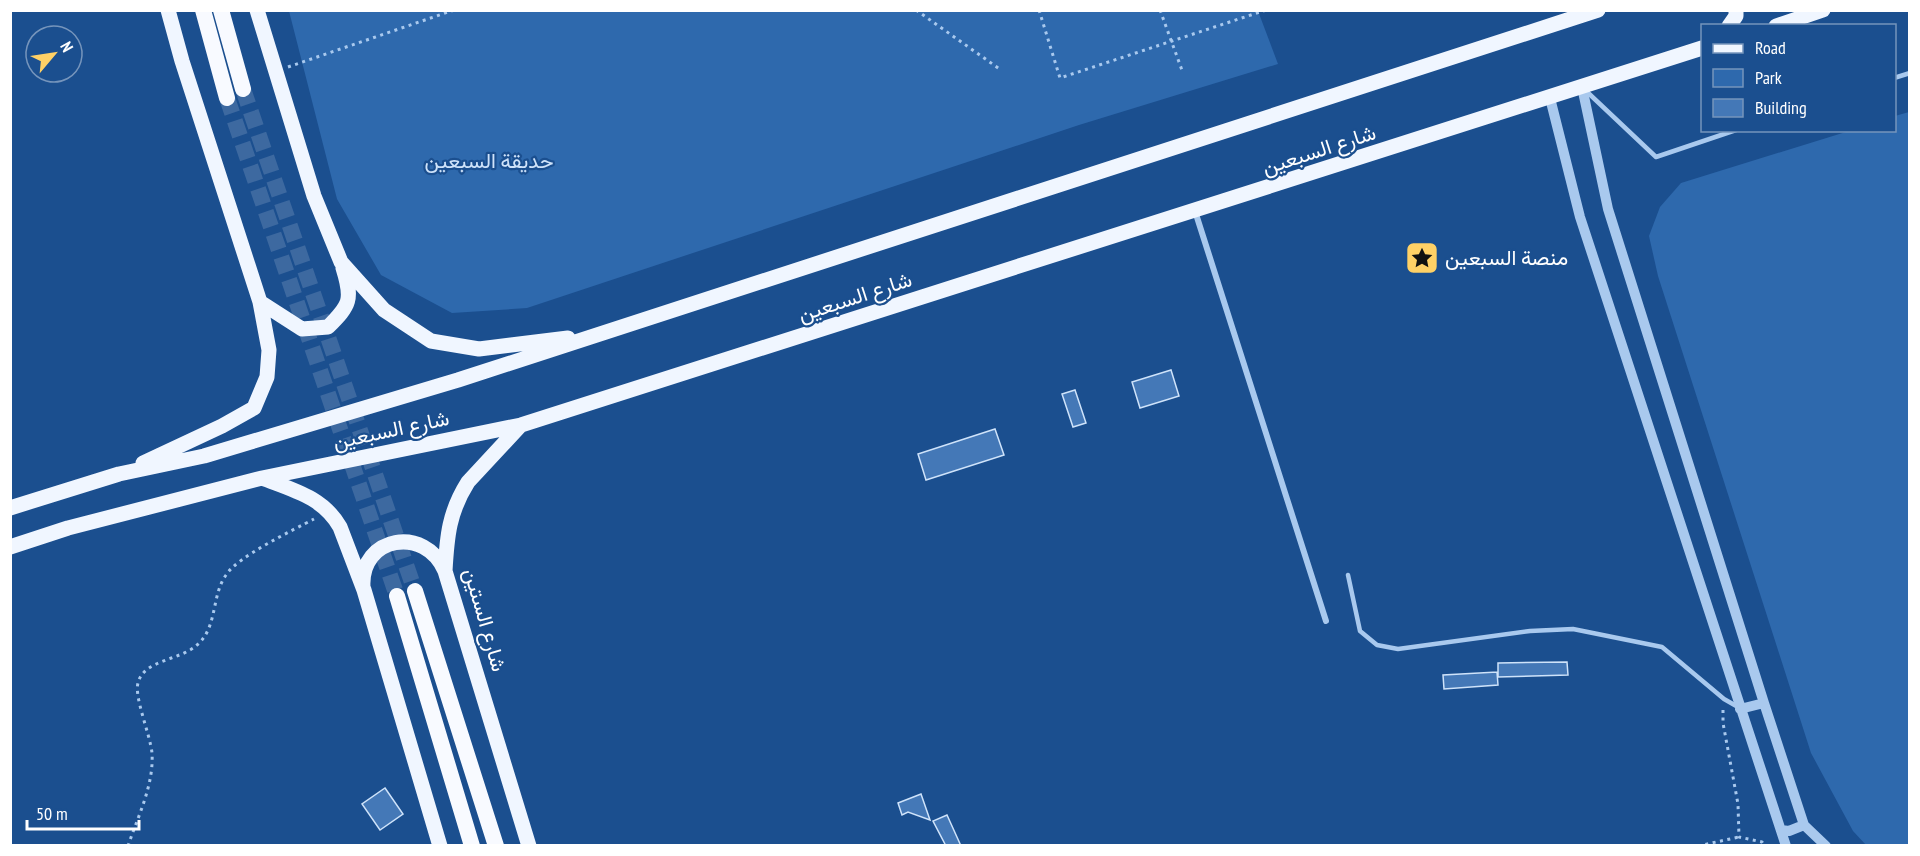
<svg xmlns="http://www.w3.org/2000/svg" width="1920" height="856" font-family="'PT Sans Narrow',Vazirmatn,sans-serif">
<style>
.green{fill:#2e69ad}
.building{fill:#4478b7;stroke:#cfe3fa;stroke-width:1.5}
.lines{fill:none;stroke-linecap:round;stroke-linejoin:round}
.trunk-tunnel{stroke:#3d69a0;stroke-width:16;stroke-dasharray:16 8;stroke-linecap:butt}
.path{stroke:#a9c9ee;stroke-width:3;stroke-dasharray:3 4.5;stroke-linecap:butt}
.service{stroke:#a9c9ee;stroke-width:4.5}
.minor{stroke:#a9c9ee;stroke-width:6}
.tertiary{stroke:#a9c9ee;stroke-width:10}
.primary{stroke:#f0f6ff;stroke-width:15}
.trunk{stroke:#f8faff;stroke-width:16}
.labels{text-anchor:middle;stroke-width:4.5;stroke-linejoin:round;paint-order:stroke}
.street-label{font-size:21px;fill:#fff;stroke:#1b4f8f}
.park-label{font-size:21px;fill:#cfe3fa;stroke:#1b4f8f}
.poi-label{font-size:21px;fill:#fff;stroke:#1b4f8f;text-anchor:start}
</style>
<rect width="100%" height="100%" fill="#1b4f8f"/>
<path class="green" d="M 289,11 L 1258,11 L 1278,64 L 1079,125 L 527,308 L 452,313 L 381,275 L 337,199 Z
M 1909,112 L 1909,845 L 1866,845 L 1853,831 L 1811,753 L 1658,276 L 1649,236 L 1660,207 L 1681,183 L 1849,131 L 1894,130 L 1895,116 Z"/>
<path class="building" d="M 1171,370 L 1179,396 L 1140,408 L 1132,382 Z
M 1075,390 L 1086,423 L 1073,427 L 1062,394 Z
M 995,429 L 1004,455 L 926,480 L 918,454 Z
M 1567,662 L 1568,675 L 1498,677 L 1498,663 Z
M 1497,672 L 1498,685 L 1444,689 L 1443,675 Z
M 385,788 L 403,814 L 380,830 L 362,804 Z
M 921,794 L 930,820 L 908,812 L 902,815 L 898,803 Z
M 947,815 L 961,846 L 946,846 L 933,821 Z"/>
<g class="lines">
<path class="trunk-tunnel" d="M 243,89 L 415,591
M 227,98 L 397,596"/>
<path class="path" d="M 916,10 L 1001,70
M 1039,10 L 1060,78 L 1266,10
M 1160,10 L 1183,73
M 288,67 L 454,10
M 1723,710 L 1723,723 L 1738,804 L 1739,837 L 1762,842 L 1765,846
M 128,846 C 138,816 154,785 152,753 C 150,734 134,697 138,683 C 143,660 181,660 197,645 C 218,627 211,596 226,575 C 237,557 293,530 314,519
M 1698,846 L 1739,837"/>
<path class="service" d="M 1894,78 L 1910,73
M 1584,89 L 1656,157 L 1736,130
M 1348,575 L 1360,631 L 1377,645 L 1398,649 L 1530,631 L 1573,629 L 1662,647 L 1724,699 L 1738,707"/>
<path class="minor" d="M 1195,211 L 1326,621"/>
<path class="tertiary" d="M 1582,87 L 1608,209 L 1764,703 L 1804,825 L 1826,846
M 1550,98 L 1580,217 L 1786,846
M 1740,709 L 1764,703
M 1781,830 L 1789,831 L 1804,825"/>
<path class="primary" d="M 257,10 L 314,196 L 341,262 L 384,310 L 431,341 L 479,349 L 568,338
M 1729,26 L 1736,16 L 1736,10
M 1776,26 L 1823,10
M 260,302 L 302,329 L 328,327 C 350,305 353,300 343,268
M 521,425 L 468,482 C 449,512 447,536 445,571 L 529,846
M 143,463 L 222,426 L 254,408 L 267,377 L 269,350 L 260,302 L 182,61 L 168,10
M 262,478 C 293,490 323,497 340,527 L 364,590 L 440,846
M 10,508 L 119,474 L 204,456 L 458,380 L 1598,10
M 10,547 L 68,528 L 262,478 L 521,425 L 1702,48
M 363,587 C 360,536 425,525 445,571"/>
<path class="trunk" d="M 203,10 L 227,98
M 221,10 L 243,89
M 415,591 L 496,846
M 397,596 L 472,846"/>
</g>
<defs>
<symbol id="sight-square" viewBox="-11 -11 22 22"><rect x="-9" y="-9" width="18" height="18" rx="4" fill="#ffd166" stroke="#1b4f8f"/><path d="M0-6L1.8-2.2L6-1.7L2.9 1.2L3.7 5.4L0 3.3L-3.7 5.4L-2.9 1.2L-6-1.7L-1.8-2.2Z" fill="#111"/></symbol>
</defs>
<g fill-rule="evenodd">
<use href="#sight-square" x="1403" y="239" width="38" height="38"/>
</g>
<g class="labels">
<g class="street-label">
<text transform="translate(1319 150) rotate(-18)" y="7">شارع السبعين</text>
<text transform="translate(855 297) rotate(-18)" y="7">شارع السبعين</text>
<text transform="translate(391 430) rotate(-12)" y="7">شارع السبعين</text>
<text transform="translate(485 620) rotate(74)" y="7">شارع الستين</text>
</g>
<g class="park-label">
<text x="489" y="168">حديقة السبعين</text>
</g>
<g class="poi-label">
<text x="1445" y="265">منصة السبعين</text>
</g>
</g>
<rect width="1920" height="856" fill="none" stroke="#ffffff" stroke-width="24"/>
<rect x="1701" y="24" width="195" height="108" fill="#1b4f8f" stroke="#7695bc" stroke-width="1.5"/>
<rect x="1713" y="44" width="30" height="9" fill="#f0f6ff" stroke="#7695bc" stroke-width="1.5"/>
<text x="1755" y="54" font-size="18" fill="#ffffff">Road</text>
<rect x="1713" y="69" width="30" height="18" fill="#2e69ad" stroke="#7695bc" stroke-width="1.5"/>
<text x="1755" y="84" font-size="18" fill="#ffffff">Park</text>
<rect x="1713" y="99" width="30" height="18" fill="#4478b7" stroke="#7695bc" stroke-width="1.5"/>
<text x="1755" y="114" font-size="18" fill="#ffffff">Building</text>
<g transform="translate(54 54) rotate(61)"><circle r="28" fill="#1b4f8f" stroke="#7695bc" stroke-width="1.5"/>
<path d="M0-4.5L10 22L0 15L-10 22Z" fill="#ffd166"/>
<text y="-9" font-size="16" font-weight="bold" text-anchor="middle" fill="#ffffff">N</text>
</g>
<path d="M27 820v9h112v-9" fill="none" stroke="#ffffff" stroke-width="3"/>
<text x="36" y="820" font-size="18" fill="#ffffff" stroke="#1b4f8f" stroke-width="4.5" paint-order="stroke">50 m</text>
</svg>
